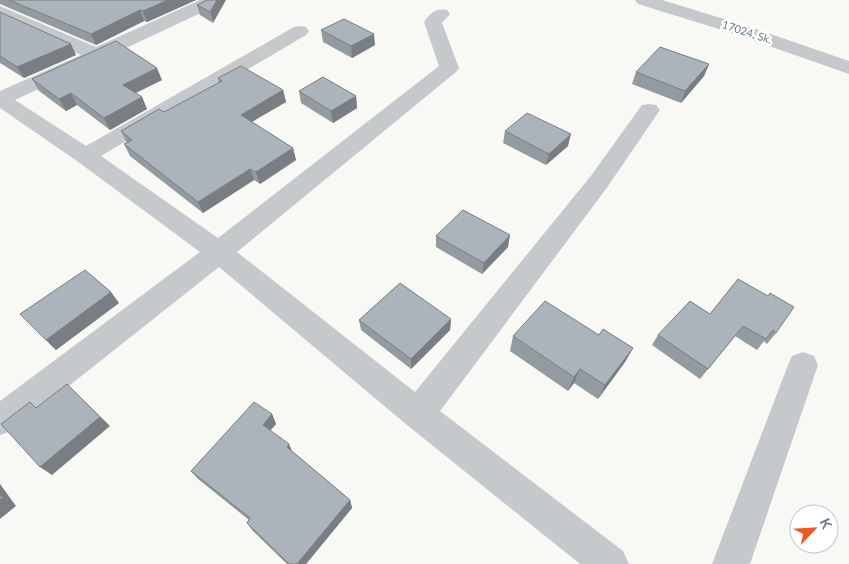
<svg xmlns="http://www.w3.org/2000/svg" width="849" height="564" font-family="Lato,sans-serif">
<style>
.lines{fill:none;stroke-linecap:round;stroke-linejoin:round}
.minor{fill:#c5c9cc;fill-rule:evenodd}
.wall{fill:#939ba0}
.shaded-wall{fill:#787e82}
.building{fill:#abb4ba;stroke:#787e82}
.labels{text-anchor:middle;stroke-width:5;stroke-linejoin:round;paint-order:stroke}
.far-street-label{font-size:11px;fill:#657787;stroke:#fff}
</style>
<rect width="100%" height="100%" fill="#f8f8f5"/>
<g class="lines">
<path class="minor" d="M 200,0 L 223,0 L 220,4 L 15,100 L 86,146 L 294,27 L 300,26 L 306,27 L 309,31 L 306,35 L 101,156 L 218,238 L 439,66 L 424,22 C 430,13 436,8 447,10 L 450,14 L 442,23 L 459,68 L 456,72 L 237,252 L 415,392 L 590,177 L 642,105 L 649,104 L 656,105 L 660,110 L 606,189 L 440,411 L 623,551 L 629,564 L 580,564 L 407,425 L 219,267 L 12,431 L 0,435 L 0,401 L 200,252 L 77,161 L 0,108 L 0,91 L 81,55 L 0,18 L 0,6 L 96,47 Z
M 635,0 L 662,0 L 750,27 L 849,61 L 849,74 L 738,35 L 638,4 Z
M 803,352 L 814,356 L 818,365 L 750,564 L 712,564 L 788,365 L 792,356 Z"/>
</g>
<path class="wall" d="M 0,0 L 196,0 L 147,22 L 144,21 L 96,45 L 0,4 Z
M 207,0 L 213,23 L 200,15 L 197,5 Z
M 0,12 L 76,55 L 24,78 L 0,63 Z
M 321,30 L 375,45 L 352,58 L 323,42 Z
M 709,64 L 704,76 L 681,103 L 632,84 L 636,72 Z
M 218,78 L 283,90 L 286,102 L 252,122 L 293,148 L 296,160 L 260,184 L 254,180 L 203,213 L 130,156 L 124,144 L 127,143 L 121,131 L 164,112 L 219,83 Z
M 32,79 L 162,80 L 136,93 L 142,97 L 147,109 L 110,130 L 77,105 L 66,111 L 39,91 Z
M 299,91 L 356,96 L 357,108 L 333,123 L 301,103 Z
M 505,131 L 568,146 L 546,165 L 503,143 Z
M 436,236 L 508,247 L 482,274 L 436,247 Z
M 738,279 L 776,333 L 767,344 L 764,341 L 757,350 L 735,336 L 700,379 L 652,345 L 658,335 L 710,314 Z
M 119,303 L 56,350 L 20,314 Z
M 451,319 L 450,330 L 411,369 L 361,330 L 359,320 Z
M 599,335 L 633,348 L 625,362 L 598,399 L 574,383 L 568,391 L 510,351 L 513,336 Z
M 272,414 L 276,424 L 270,431 L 293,452 L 350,500 L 352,508 L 306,564 L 287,564 L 252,530 L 247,523 L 249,520 L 198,479 L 191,471 Z"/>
<path class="shaded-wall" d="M 168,0 L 196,0 L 147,22 L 143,11 Z
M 217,0 L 226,0 L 213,23 L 210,12 Z
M 140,10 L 144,21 L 96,45 L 91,34 Z
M 374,34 L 375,45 L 352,58 L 351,46 Z
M 71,44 L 76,55 L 24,78 L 17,67 Z
M 709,64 L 704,76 L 681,103 L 685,91 Z
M 157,68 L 162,80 L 129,96 L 123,85 Z
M 283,90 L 286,102 L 244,126 L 241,115 Z
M 71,93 L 77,105 L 66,111 L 59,99 Z
M 356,96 L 357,108 L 333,123 L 331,111 Z
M 142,97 L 147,109 L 110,130 L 104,118 Z
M 571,134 L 568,146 L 546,165 L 549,154 Z
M 293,148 L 296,160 L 260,184 L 256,172 Z
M 250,169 L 254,180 L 203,213 L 198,202 Z
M 510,235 L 508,247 L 482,274 L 484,263 Z
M 111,292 L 119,303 L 56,350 L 46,340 Z
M 451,319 L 450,330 L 411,369 L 411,359 Z
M 633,348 L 625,362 L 598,399 L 605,385 Z
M 580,369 L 574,383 L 568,391 L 574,377 Z
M 67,384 L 110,426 L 52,475 L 40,467 Z
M 272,414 L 276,424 L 267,434 L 263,425 Z
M 289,444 L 293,453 L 287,447 Z
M 0,484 L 16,506 L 0,519 Z
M 350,500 L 352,508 L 306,564 L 297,564 Z"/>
<path class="building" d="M 9,0 L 168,0 L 143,11 L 140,10 L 91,34 Z
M 207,0 L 217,0 L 210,12 L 197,5 Z
M 0,12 L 71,44 L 17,67 L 0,56 Z
M 344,19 L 374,34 L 351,46 L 321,30 Z
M 116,41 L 157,68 L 123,85 L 142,97 L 104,118 L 71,93 L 59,99 L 32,79 Z
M 660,47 L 709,64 L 685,91 L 636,72 Z
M 241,66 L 283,90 L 241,115 L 293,148 L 256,172 L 250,169 L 198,202 L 124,144 L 132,140 L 121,131 L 159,109 L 164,112 L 222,81 L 218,78 Z
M 323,77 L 356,96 L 331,111 L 299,91 Z
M 527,113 L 571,134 L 549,154 L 505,131 Z
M 463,210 L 510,235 L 484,263 L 436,236 Z
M 85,270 L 111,292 L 46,340 L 20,314 Z
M 738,279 L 768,296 L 770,293 L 794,307 L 776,333 L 773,330 L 766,339 L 743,326 L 708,369 L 658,335 L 690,301 L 710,314 Z
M 400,283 L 451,319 L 411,359 L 359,320 Z
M 545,301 L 599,335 L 603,329 L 633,348 L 605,385 L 580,369 L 574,377 L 513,336 Z
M 67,384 L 100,417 L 40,467 L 1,424 L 30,402 L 36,408 Z
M 254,402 L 272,414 L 263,425 L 289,444 L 287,447 L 350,500 L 297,564 L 289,564 L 247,523 L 250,518 L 191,471 Z
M 0,494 L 3,498 L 0,500 Z"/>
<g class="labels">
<g class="far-street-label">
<text transform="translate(747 32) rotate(18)" y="4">17024. Sk.</text>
</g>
</g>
<g transform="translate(814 529) rotate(65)"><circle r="24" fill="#ffffff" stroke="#c1c9cf"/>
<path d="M0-4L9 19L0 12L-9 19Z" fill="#eb5921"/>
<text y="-8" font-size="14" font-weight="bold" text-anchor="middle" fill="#657787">K</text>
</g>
</svg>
